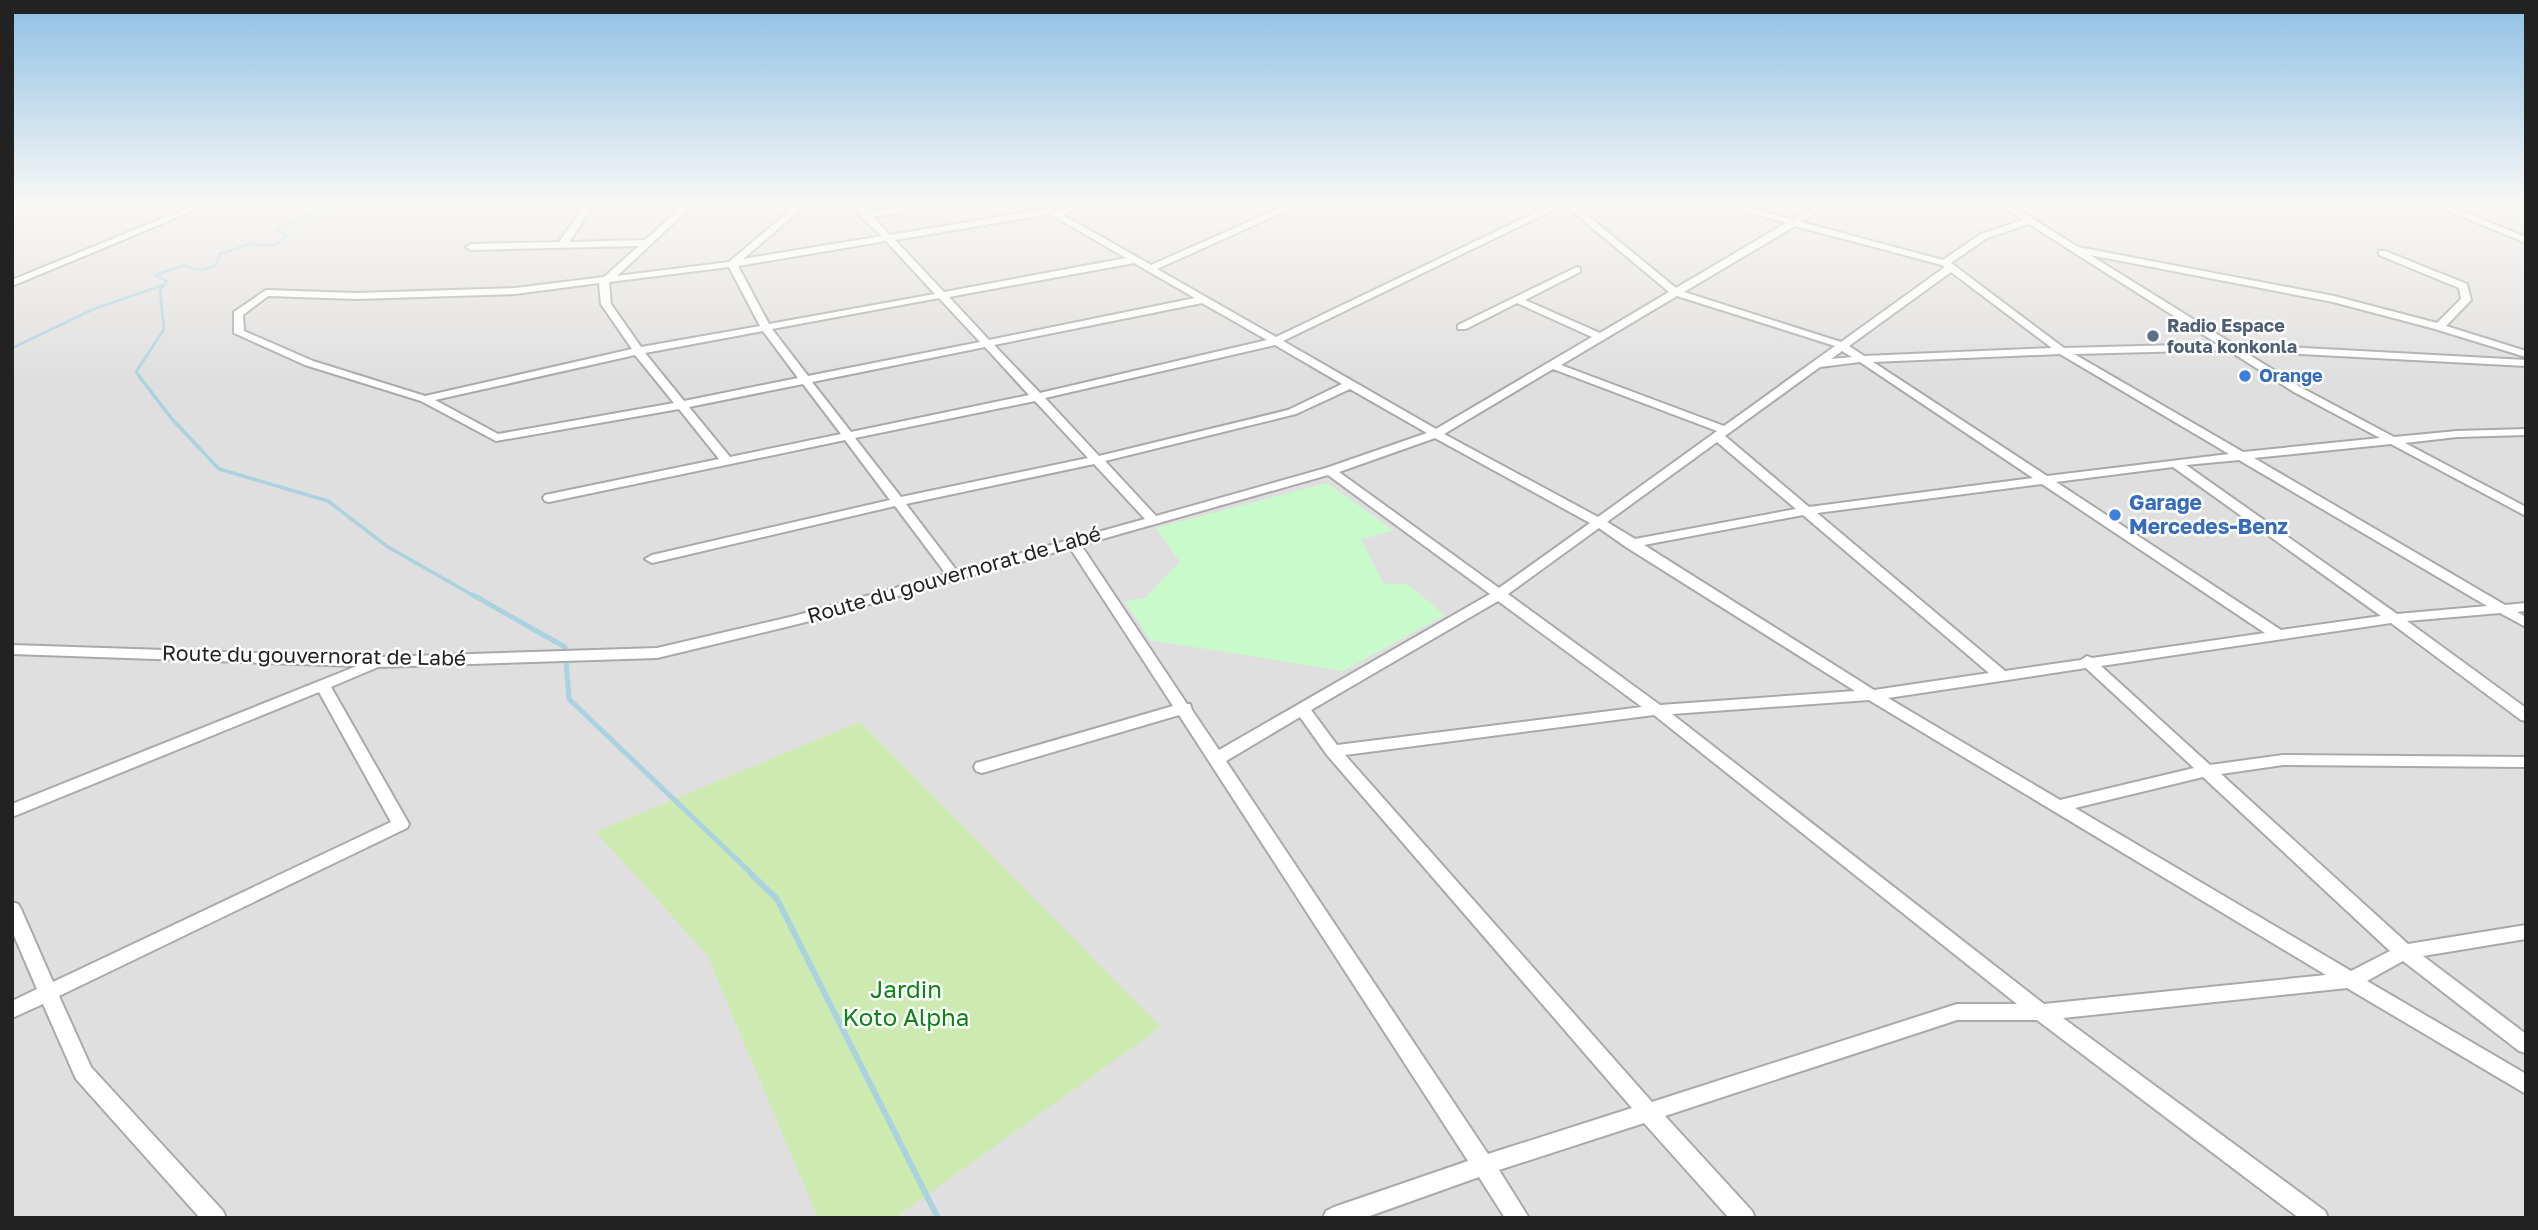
<svg xmlns="http://www.w3.org/2000/svg" width="2538" height="1230" font-family="'Golos Text',sans-serif">
<style>
.residential{fill:#e0dfdf}
.grass{fill:#cdebb0}
.park{fill:#c8facc}
.lines{fill:none;stroke-linecap:round;stroke-linejoin:round}
.stream-far3{stroke:#aad3df;stroke-width:2.5}
.stream-far2{stroke:#aad3df;stroke-width:3.5}
.stream-far1{stroke:#aad3df;stroke-width:5}
.stream{stroke:#aad3df;stroke-width:6}
.minor-casing{stroke:#a9a9a9;stroke-width:4}
.minor{fill:#fff;fill-rule:evenodd}
.service-dot{fill:#5c6f8a;stroke:#fff;stroke-width:2.5}
.shop-dot{fill:#3f7fe0;stroke:#fff;stroke-width:2.5}
.labels{text-anchor:middle;stroke-width:5;stroke-linejoin:round;paint-order:stroke}
.far-service-label{font-size:18px;font-weight:bold;fill:#4e5e75;stroke:#fff;text-anchor:start}
.far-shop-label{font-size:18px;font-weight:bold;fill:#366cbe;stroke:#fff;text-anchor:start}
.shop-label{font-size:21px;font-weight:bold;fill:#366cbe;stroke:#fff;text-anchor:start}
.street-label{font-size:21px;fill:#222;stroke:#fff}
.near-park-label{font-size:24px;fill:#0c8416;stroke:#fff}
</style>
<rect width="100%" height="100%" fill="#f2efe9"/>
<path class="residential" d="M 12,205 L 2526,205 L 2526,1218 L 12,1218 Z"/>
<path class="grass" d="M 860,722 L 1161,1027 L 895,1218 L 818,1218 L 707,955 L 596,832 Z"/>
<path class="park" d="M 1327,483 L 1393,530 L 1361,540 L 1384,584 L 1407,584 L 1445,615 L 1343,671 L 1150,640 L 1125,601 L 1145,598 L 1180,562 L 1156,528 Z"/>
<g class="lines">
<path class="stream-far3" d="M 12,348 L 94,309 L 163,285
M 141,378 L 136,372 L 164,329 L 160,291 L 167,281 L 155,275 L 185,265 C 196,272 205,270 216,265 L 220,254 L 250,244 L 275,245 L 288,236 L 276,230 L 332,205"/>
<path class="stream-far2" d="M 139,376 L 172,419 L 219,469 L 328,501 L 388,547 L 476,597"/>
<path class="stream-far1" d="M 473,595 L 565,647 L 569,699 L 753,875"/>
<path class="stream" d="M 751,874 L 777,899 L 938,1218"/>
<defs>
<path id="minor" d="M 195,205 L 207,205 L 12,286 L 12,280 Z
M 585,205 L 594,205 L 569,242 L 645,240 L 684,205 L 693,205 L 617,276 L 729,262 L 796,205 L 806,205 L 743,259 L 882,236 L 862,218 L 853,205 L 862,205 L 869,213 L 913,205 L 934,205 L 873,217 L 890,235 L 1046,209 L 1044,205 L 1052,205 L 1057,211 L 1073,205 L 1086,205 L 1063,215 L 1151,265 L 1287,205 L 1299,205 L 1157,269 L 1276,337 L 1551,205 L 1563,205 L 1283,341 L 1436,429 L 1592,337 L 1517,303 L 1466,329 L 1458,329 L 1458,325 L 1577,267 L 1580,268 L 1580,272 L 1525,300 L 1600,333 L 1669,292 L 1565,205 L 1575,205 L 1676,288 L 1786,223 L 1723,205 L 1738,205 L 1793,220 L 1817,205 L 1828,205 L 1801,222 L 1943,260 L 1981,234 L 2023,220 L 2001,205 L 2011,205 L 2078,247 L 2334,296 L 2437,323 L 2461,299 L 2459,288 L 2379,255 L 2379,251 L 2385,251 L 2467,284 L 2471,300 L 2446,326 L 2526,351 L 2526,357 L 2435,329 L 2333,302 L 2090,255 L 2233,344 L 2526,360 L 2526,366 L 2243,351 L 2302,388 L 2394,437 L 2457,431 L 2526,429 L 2526,435 L 2457,437 L 2405,443 L 2526,507 L 2526,516 L 2391,444 L 2254,458 L 2505,605 L 2526,603 L 2526,611 L 2517,612 L 2526,617 L 2526,627 L 2500,613 L 2407,621 L 2526,708 L 2526,721 L 2521,720 L 2391,623 L 2101,666 L 2210,765 L 2283,755 L 2526,757 L 2526,767 L 2283,765 L 2221,774 L 2408,944 L 2526,925 L 2526,939 L 2423,956 L 2526,1034 L 2526,1053 L 2519,1051 L 2403,961 L 2367,981 L 2526,1074 L 2526,1094 L 2347,988 L 2063,1018 L 2325,1211 L 2328,1218 L 2299,1218 L 2037,1020 L 1957,1020 L 1665,1116 L 1752,1211 L 1755,1218 L 1729,1218 L 1644,1123 L 1499,1170 L 1529,1218 L 1505,1218 L 1479,1177 L 1364,1218 L 1323,1218 L 1326,1211 L 1334,1207 L 1468,1161 L 1179,715 L 982,773 L 976,771 L 974,767 L 976,763 L 1173,706 L 1070,548 L 802,623 L 657,658 L 378,667 L 331,687 L 409,824 L 407,828 L 59,996 L 91,1067 L 223,1211 L 226,1218 L 200,1218 L 76,1079 L 43,1004 L 12,1018 L 12,1001 L 37,989 L 12,931 L 12,902 L 18,904 L 21,909 L 53,982 L 391,822 L 319,692 L 12,817 L 12,804 L 357,666 L 12,654 L 12,645 L 380,657 L 657,648 L 794,616 L 946,574 L 895,506 L 652,563 L 645,559 L 652,555 L 890,500 L 845,440 L 549,502 L 545,501 L 543,498 L 545,495 L 719,459 L 679,409 L 496,441 L 421,401 L 305,365 L 234,333 L 234,312 L 266,290 L 357,293 L 515,288 L 604,277 L 639,246 L 471,250 L 466,247 L 471,244 L 559,242 ZM 1050,214 L 1126,258 L 944,292 L 895,240 ZM 2029,224 L 2218,344 L 2064,348 L 1951,263 L 1987,238 ZM 1795,226 L 1942,265 L 1945,267 L 1841,342 L 1684,292 ZM 886,241 L 935,294 L 769,324 L 738,266 ZM 1134,263 L 1195,298 L 989,340 L 949,297 ZM 729,267 L 760,326 L 641,347 L 611,304 L 609,282 ZM 1951,272 L 2052,348 L 1864,356 L 1849,346 ZM 599,283 L 601,304 L 632,349 L 425,396 L 313,361 L 244,331 L 243,315 L 268,296 L 357,299 L 515,294 ZM 1677,296 L 1835,346 L 1724,426 L 1561,365 ZM 939,298 L 980,342 L 808,376 L 772,329 ZM 1202,303 L 1267,340 L 1040,393 L 994,345 ZM 763,331 L 798,378 L 684,401 L 645,353 ZM 1275,345 L 1342,384 L 1288,410 L 1099,456 L 1045,398 ZM 985,347 L 1029,395 L 851,432 L 812,382 ZM 2228,350 L 2294,392 L 2380,438 L 2243,452 L 2074,354 ZM 1842,351 L 1852,357 L 1831,359 ZM 2060,354 L 2229,454 L 2047,476 L 1873,362 ZM 635,355 L 674,403 L 498,434 L 435,400 ZM 1860,362 L 2033,478 L 1809,507 L 1725,436 L 1820,367 ZM 1553,369 L 1717,431 L 1598,517 L 1444,434 ZM 803,384 L 841,434 L 730,457 L 689,407 ZM 1350,389 L 1427,433 L 1326,468 L 1156,516 L 1105,461 L 1296,414 ZM 1035,401 L 1088,458 L 901,497 L 855,438 ZM 1435,438 L 1590,523 L 1499,588 L 1339,472 ZM 1717,442 L 1796,509 L 1635,539 L 1607,522 ZM 2239,460 L 2487,606 L 2397,614 L 2186,465 ZM 1094,464 L 1145,519 L 957,571 L 906,504 ZM 2173,467 L 2381,616 L 2281,630 L 2056,482 ZM 1328,475 L 1490,594 L 1219,750 L 1192,710 L 1190,704 L 1187,704 L 1081,545 ZM 2042,484 L 2265,633 L 2092,658 L 2087,656 L 2081,660 L 2005,671 L 1817,513 ZM 1803,515 L 1989,673 L 1874,690 L 1644,545 ZM 1599,528 L 1626,547 L 1855,691 L 1660,705 L 1508,594 ZM 1498,601 L 1642,707 L 1337,745 L 1311,710 ZM 2086,668 L 2194,768 L 2060,800 L 1888,698 ZM 1869,700 L 2326,975 L 2044,1004 L 1672,714 ZM 1654,715 L 2017,1004 L 1957,1004 L 1652,1102 L 1345,755 ZM 1300,717 L 1327,755 L 1632,1108 L 1488,1154 L 1226,761 ZM 2203,777 L 2390,951 L 2351,971 L 2075,808 Z
M 2434,205 L 2447,205 L 2526,237 L 2526,243 Z"/>
</defs>
<use href="#minor" class="minor-casing"/>
<use href="#minor" class="minor"/>
</g>
<linearGradient id="sky" x2="0" y2="1"><stop stop-color="#8fc0e4"/><stop offset="0.54" stop-color="#f9f8f5"/><stop offset="1" stop-color="#f9f8f5" stop-opacity="0"/></linearGradient>
<rect width="2538" height="378" fill="url(#sky)"/>
<circle class="service-dot" cx="2153" cy="336" r="7"/>
<g class="shop-dot">
<circle cx="2245" cy="376" r="7"/>
<circle cx="2115" cy="515" r="7"/>
</g>
<g class="labels">
<g class="far-service-label">
<text x="2167" y="332">Radio Espace<tspan x="2167" dy="21">fouta konkonla</tspan></text>
</g>
<g class="far-shop-label">
<text x="2259" y="382">Orange</text>
</g>
<g class="shop-label">
<text x="2129" y="510">Garage<tspan x="2129" dy="24">Mercedes-Benz</tspan></text>
</g>
<g class="street-label">
<text transform="translate(954 575) rotate(-16)" y="7">Route du gouvernorat de Labé</text>
<text transform="translate(314 656) rotate(1)" y="7">Route du gouvernorat de Labé</text>
</g>
<g class="near-park-label">
<text x="906" y="998">Jardin<tspan x="906" dy="28">Koto Alpha</tspan></text>
</g>
</g>
<rect width="2538" height="1230" fill="none" stroke="#222222" stroke-width="28"/>
</svg>
